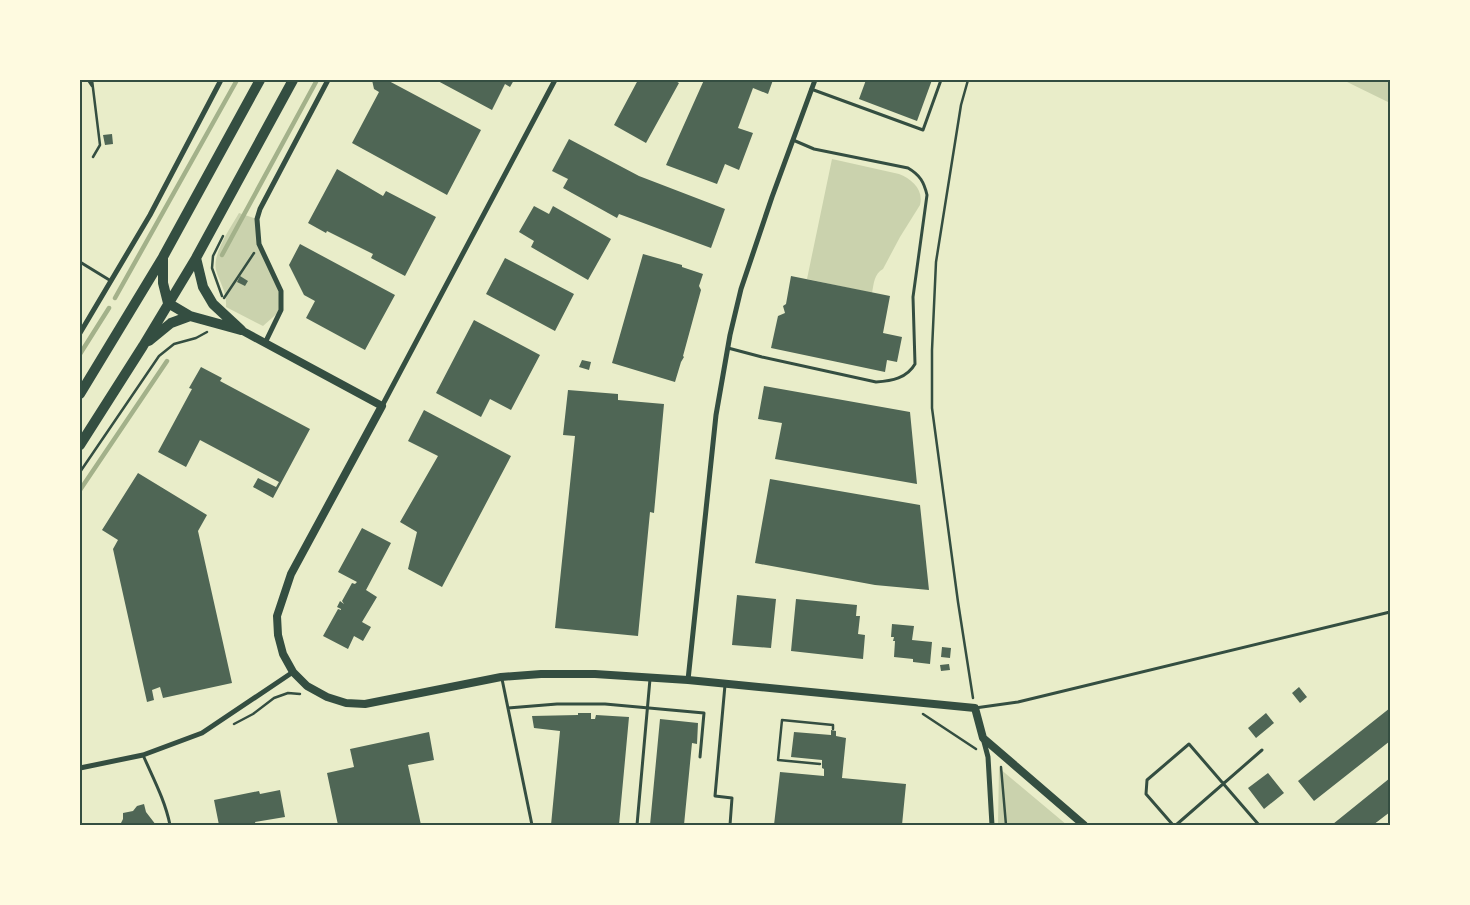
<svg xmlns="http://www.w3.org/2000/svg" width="1470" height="905" font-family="Lora,serif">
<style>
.green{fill:#cad2ad}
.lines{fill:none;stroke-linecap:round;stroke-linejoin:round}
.stream{stroke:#a3b18a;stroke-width:4.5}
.building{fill:#4f6655}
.path{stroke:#344e41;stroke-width:2.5}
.service{stroke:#344e41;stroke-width:3}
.minor{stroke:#344e41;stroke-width:5}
.tertiary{stroke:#344e41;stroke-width:8}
.trunk{stroke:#344e41;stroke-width:10}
.neatline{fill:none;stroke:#344e41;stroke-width:2}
</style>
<rect width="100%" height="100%" fill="#e9edc9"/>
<path class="green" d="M 1343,80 L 1390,80 L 1390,103 Z
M 832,159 L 899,174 C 912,179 924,190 920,205 L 900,237 L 883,269 C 874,274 874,283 872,293 L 807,279 Z
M 239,213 L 257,219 L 259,244 L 281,291 L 281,310 L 263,326 L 226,307 C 227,291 220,284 216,270 C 212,254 231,227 239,213 Z
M 999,768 L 1067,825 L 998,825 Z"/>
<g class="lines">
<path class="stream" d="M 222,255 L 317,80
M 115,298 L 237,80
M 80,354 L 109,308
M 80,490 L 167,361"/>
</g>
<path class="building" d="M 372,80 L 387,80 L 481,130 L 447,195 L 352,143 L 379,92 L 374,89 Z
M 436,80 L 514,80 L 510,87 L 505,84 L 492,110 Z
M 638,80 L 674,80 L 679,83 L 646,143 L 614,125 Z
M 704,80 L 773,80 L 768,94 L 753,88 L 738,128 L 753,133 L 739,170 L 725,164 L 717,184 L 666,165 Z
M 866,80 L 932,80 L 917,121 L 859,99 Z
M 112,134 L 113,144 L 105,145 L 103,135 Z
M 569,139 L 639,176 L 725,209 L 711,248 L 619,214 L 617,218 L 563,188 L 568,179 L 552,171 Z
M 337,169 L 383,196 L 386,191 L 436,217 L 405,276 L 371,258 L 373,254 L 327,231 L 326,233 L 308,223 Z
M 534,206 L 549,214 L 553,206 L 611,239 L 588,280 L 531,247 L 534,241 L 519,232 Z
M 300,244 L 395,295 L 365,350 L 306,318 L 315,301 L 304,295 L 289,265 Z
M 643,254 L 682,265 L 682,267 L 703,274 L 699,286 L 701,290 L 683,356 L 684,357 L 681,362 L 675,382 L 612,363 Z
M 505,258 L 574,294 L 555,331 L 486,294 Z
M 240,276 L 248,281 L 245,286 L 237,282 Z
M 791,276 L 890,296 L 883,333 L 902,337 L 897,362 L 887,360 L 885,372 L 771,348 L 778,316 L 785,313 L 783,306 L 786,304 Z
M 474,320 L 540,355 L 511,410 L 490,399 L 481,417 L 436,393 Z
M 582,360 L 591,362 L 589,370 L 579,367 Z
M 201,367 L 222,378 L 220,381 L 310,429 L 273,498 L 253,487 L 258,478 L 276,487 L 279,482 L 200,440 L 186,467 L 158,452 L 192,389 L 189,388 Z
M 764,386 L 910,412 L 917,484 L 775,459 L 782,423 L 758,419 Z
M 568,390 L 618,394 L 618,400 L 664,404 L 654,513 L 650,512 L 638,636 L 555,628 L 575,436 L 563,435 Z
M 424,410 L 511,456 L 442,587 L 408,569 L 417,532 L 400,522 L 438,456 L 408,441 Z
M 138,473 L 207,515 L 198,531 L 232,683 L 163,698 L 160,687 L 152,690 L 154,700 L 147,702 L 113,549 L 118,540 L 102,530 Z
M 770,479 L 920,505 L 929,590 L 875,585 L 755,563 Z
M 362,528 L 391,543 L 366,590 L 377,597 L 362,622 L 371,627 L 363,641 L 354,636 L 348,649 L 323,636 L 338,609 L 341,610 L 341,609 L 337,607 L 340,601 L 344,604 L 342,601 L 352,583 L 355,584 L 357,582 L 338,572 Z
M 737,595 L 776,599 L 771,648 L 732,645 Z
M 796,599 L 857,605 L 856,616 L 860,616 L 858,634 L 865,635 L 863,659 L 791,651 Z
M 892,624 L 914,626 L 912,640 L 932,642 L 930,664 L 913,662 L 913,659 L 894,657 L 895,641 L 893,641 L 894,637 L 891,637 Z
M 942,647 L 951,648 L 950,658 L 941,657 Z
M 949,664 L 950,670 L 941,671 L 940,665 Z
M 1299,687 L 1307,697 L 1300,703 L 1292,693 Z
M 1390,708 L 1390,741 L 1314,801 L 1298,781 Z
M 578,713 L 591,713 L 591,719 L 595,719 L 596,715 L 629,717 L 619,825 L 551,825 L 560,731 L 534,728 L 532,716 L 578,715 Z
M 1266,713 L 1274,723 L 1256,738 L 1248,728 Z
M 660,719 L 698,723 L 697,744 L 692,743 L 684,825 L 650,825 Z
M 831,730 L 836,731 L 836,736 L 846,738 L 842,778 L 906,784 L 902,825 L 774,825 L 780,772 L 824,776 L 824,769 L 822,768 L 822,760 L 791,757 L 794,732 L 831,735 Z
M 429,732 L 434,760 L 408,765 L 421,825 L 338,825 L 327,773 L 354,767 L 350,749 Z
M 1268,773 L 1284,793 L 1264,809 L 1248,788 Z
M 1390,778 L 1390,812 L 1373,825 L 1334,825 L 1333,824 Z
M 280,790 L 285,817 L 255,822 L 256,825 L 219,825 L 214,800 L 259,791 L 260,794 Z
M 144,804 L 146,812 L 156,825 L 120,825 L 123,819 L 123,813 L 133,811 L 137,806 Z"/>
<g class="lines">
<path class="path" d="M 88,80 L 92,86
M 92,80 L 100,145 L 93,157
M 968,80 L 961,105 L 936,262 L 932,350 L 932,408 L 958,602 L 973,698
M 222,296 L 212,268 L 213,256 L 223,236
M 224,298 L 254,253
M 80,472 L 159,356 L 174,344 L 196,338 L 207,332
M 923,714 L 976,749
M 234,724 L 253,714 L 274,698 L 288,693 L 300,694
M 820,764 L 778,760 L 782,720 L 833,725 L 833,729
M 1001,767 L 1006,825"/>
<path class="service" d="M 811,89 L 923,130 L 941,80
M 80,262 L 111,281
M 728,348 L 762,357 L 876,382 C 892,381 907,378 915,364 L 913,297 L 927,195 C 924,182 920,175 908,168 L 814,149 L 793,140
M 502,679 L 532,825
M 725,685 L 715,796 L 732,798 L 730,825
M 508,708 L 557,704 L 605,704 L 704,713 L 700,757
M 975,708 L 1018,702 L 1390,612
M 143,755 C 153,778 165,800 170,825
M 637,825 L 650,679
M 1173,825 L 1146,794 L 1147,780 L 1189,744 L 1259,825
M 1176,825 L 1262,750"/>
<path class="minor" d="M 80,333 L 150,215 L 221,80
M 265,343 L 281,310 L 281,291 L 259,244 L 257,219 L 260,209 L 328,80
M 382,406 L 555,80
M 688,680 L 716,415 L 730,335 L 741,289 L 772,197 L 815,80
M 983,738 L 988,757 L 992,825
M 80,768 L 143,755 L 202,733 L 293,672"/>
<path class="tertiary" d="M 241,330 L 382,406 L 291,574 L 277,616 L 278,635 L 283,654 L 293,672 L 307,686 L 327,697 L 346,703 L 365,704 L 501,677 L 541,674 L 595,674 L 688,680 L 975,708 L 983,738 L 1084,825"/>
<path class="trunk" d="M 163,258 L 163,283 L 168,303 L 190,316
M 196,258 L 203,287 L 213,304 L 241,330
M 149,341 L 171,323 L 190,316 L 241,330
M 80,394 L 163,257 L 260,80
M 80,445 L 143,346 L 196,258 L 293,80"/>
</g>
<rect width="1470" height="905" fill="none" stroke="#fefae0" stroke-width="162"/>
<rect x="81" y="81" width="1308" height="743" class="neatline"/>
</svg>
